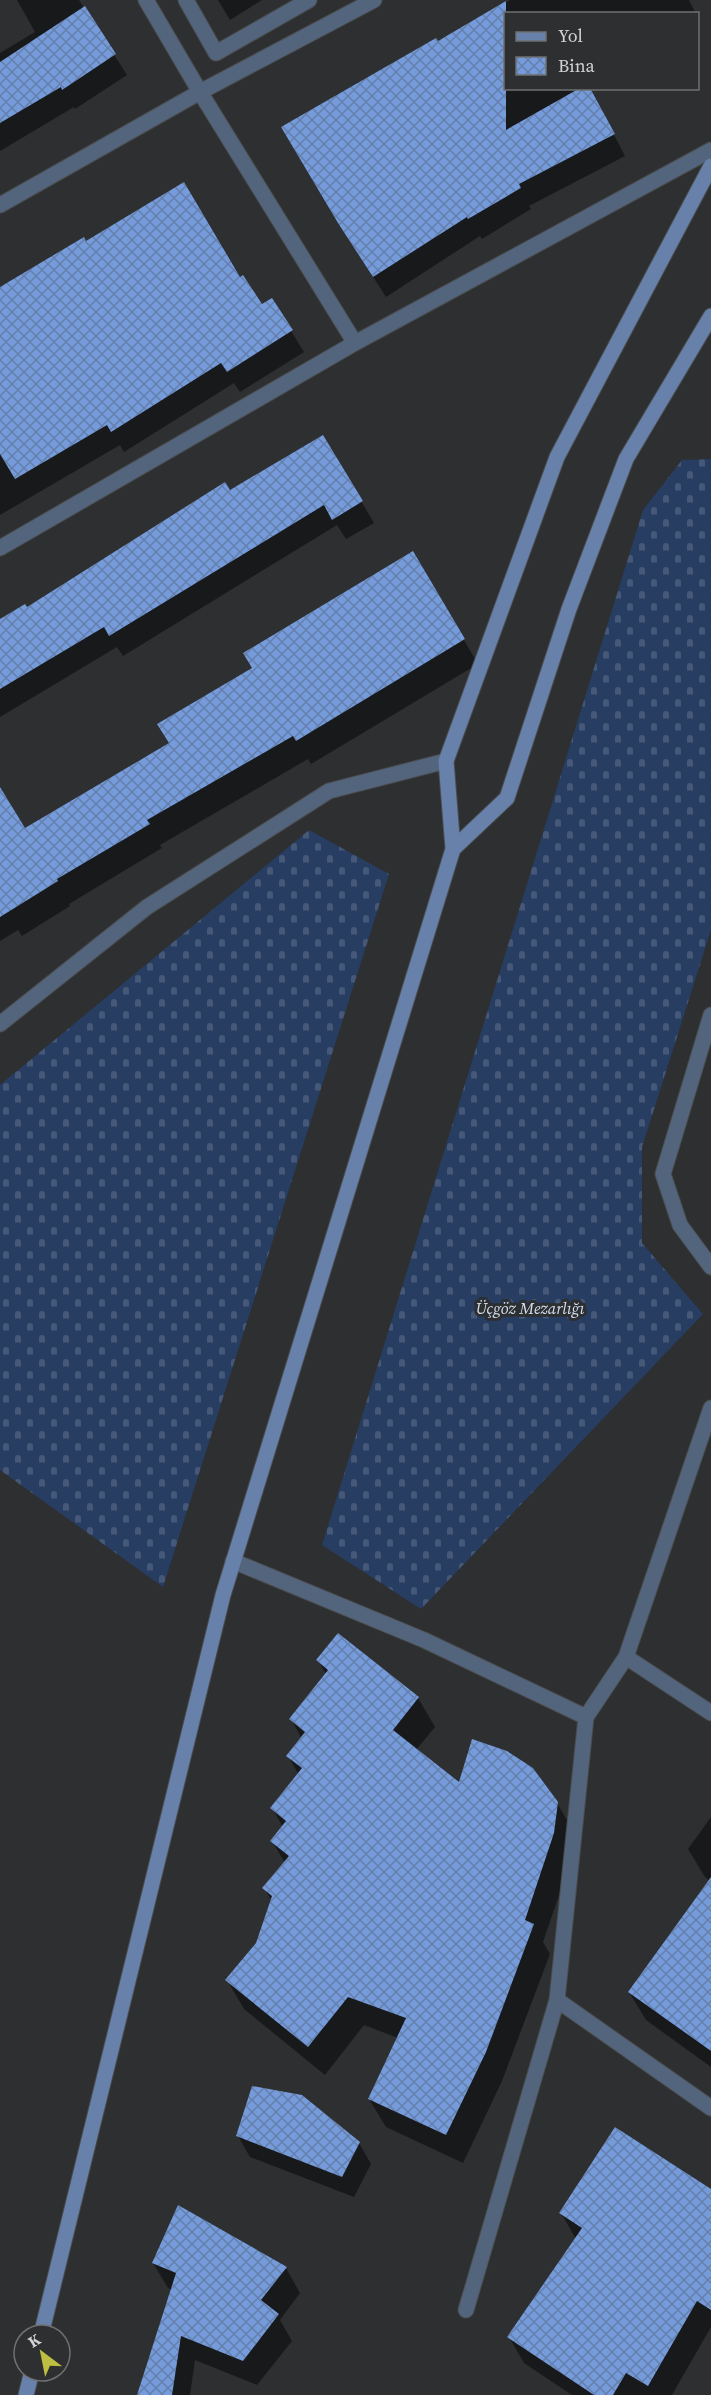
<svg xmlns="http://www.w3.org/2000/svg" width="711" height="2395" font-family="'Source Serif 4',serif">
<style>
.cemetery{fill:url(#cemetery-stones)}
.shadow{fill:#0007}
.building{fill:url(#building-cross-hatch)}
.lines{fill:none;stroke-linecap:round;stroke-linejoin:round}
.pedestrian-casing{stroke:#4a4c4e;stroke-width:17}
.minor-casing{stroke:#4a4c4e;stroke-width:17}
.tertiary-casing{stroke:#4a4c4e;stroke-width:17}
.secondary-casing{stroke:#4a4c4e;stroke-width:17}
.pedestrian{stroke:#53647d;stroke-width:15}
.minor{stroke:#53647d;stroke-width:15}
.tertiary{stroke:#53647d;stroke-width:15}
.secondary{stroke:#6781aa;stroke-width:15}
.labels{text-anchor:middle;stroke-width:6;stroke-linejoin:round;paint-order:stroke}
.park-label{font-size:16px;font-style:italic;fill:#d4dff0;stroke:#2d2f31}
</style>
<defs>
<pattern id="cemetery-stones" width="16" height="16" patternUnits="userSpaceOnUse" patternTransform="scale(1.5)"><rect width="16" height="16" fill="#273d62"/><path d="M2 7V4a2 2 0 0 1 4 0v3zM10 15v-3a2 2 0 0 1 4 0v3z" fill="#455878"/></pattern>
<pattern id="building-cross-hatch" width="8" height="8" patternUnits="userSpaceOnUse" patternTransform="scale(1.5)"><rect width="8" height="8" fill="#759bda"/><path d="M0 0l8 8M0 8l8-8" fill="none" stroke="#647fac"/></pattern>
</defs>
<rect width="100%" height="100%" fill="#2d2f31"/>
<path class="cemetery" d="M 711,459 L 711,930 L 642,1147 L 642,1243 L 703,1314 L 421,1609 L 322,1545 L 643,510 L 682,460 Z
M 309,830 L 389,874 L 163,1587 L 0,1470 L 0,1085 Z"/>
<path class="shadow" d="M 17,0 L 79,0 L 127,75 L 75,109 L 74,107 L 0,151 L 0,53 L 35,32 Z
M 218,0 L 262,0 L 230,20 Z
M 510,0 L 689,0 L 696,14 L 506,14 L 506,88 L 590,88 L 625,156 L 529,206 L 531,209 L 482,239 L 480,236 L 386,297 L 352,244 L 283,128 L 437,43 Z
M 86,243 L 239,279 L 262,306 L 272,300 L 304,352 L 240,392 L 234,383 L 124,452 L 120,445 L 0,515 L 0,287 Z
M 323,437 L 374,523 L 346,539 L 337,525 L 123,656 L 117,647 L 0,717 L 0,621 L 27,609 Z
M 413,553 L 478,664 L 311,764 L 308,759 L 160,845 L 162,848 L 69,904 L 70,906 L 22,936 L 18,930 L 0,941 L 0,822 L 25,830 L 170,743 L 254,669 Z
M 338,1635 L 418,1698 L 435,1727 L 416,1750 L 460,1785 L 557,1803 L 574,1832 L 570,1863 L 543,1942 L 550,1954 L 502,2081 L 463,2163 L 386,2127 L 369,2099 L 398,2038 L 364,2025 L 325,2075 L 244,2009 L 227,1980 L 257,1944 L 272,1901 L 264,1888 L 285,1863 L 272,1841 L 283,1827 L 272,1808 L 299,1775 L 288,1756 L 302,1739 L 291,1719 L 326,1674 L 318,1660 Z
M 711,1817 L 711,2067 L 646,2020 L 629,1992 L 710,1881 L 705,1877 L 688,1849 Z
M 238,2136 L 359,2143 L 371,2164 L 354,2197 L 250,2157 Z
M 711,2191 L 711,2327 L 672,2395 L 572,2395 L 524,2363 L 509,2337 L 576,2239 L 561,2213 Z
M 153,2263 L 286,2268 L 300,2293 L 280,2320 L 292,2341 L 257,2385 L 195,2360 L 190,2395 L 138,2395 L 172,2290 L 168,2288 Z"/>
<path class="building" d="M 506,1 L 506,130 L 580,88 L 590,88 L 615,134 L 519,184 L 521,188 L 468,219 L 467,217 L 373,277 L 338,223 L 281,127 L 436,38 L 438,41 Z
M 85,6 L 116,54 L 62,90 L 61,87 L 0,123 L 0,62 Z
M 184,182 L 240,277 L 243,275 L 262,304 L 272,298 L 293,330 L 227,372 L 221,363 L 111,432 L 107,425 L 15,479 L 0,454 L 0,287 L 84,237 L 86,241 Z
M 323,435 L 363,501 L 332,520 L 324,505 L 109,636 L 104,627 L 0,689 L 0,619 L 25,604 L 27,607 L 225,482 L 230,490 Z
M 413,551 L 465,639 L 296,741 L 293,736 L 147,820 L 150,824 L 57,879 L 58,881 L 0,917 L 0,787 L 25,828 L 169,743 L 157,724 L 252,668 L 243,653 Z
M 338,1633 L 419,1697 L 393,1730 L 459,1782 L 472,1739 L 507,1751 L 533,1768 L 558,1802 L 554,1833 L 525,1920 L 534,1924 L 486,2052 L 446,2135 L 368,2099 L 406,2018 L 348,1997 L 308,2047 L 225,1980 L 256,1943 L 272,1896 L 262,1888 L 289,1856 L 270,1841 L 286,1821 L 270,1808 L 302,1768 L 286,1756 L 305,1732 L 289,1719 L 328,1670 L 316,1660 Z
M 711,1877 L 711,2051 L 628,1992 Z
M 252,2086 L 302,2095 L 360,2142 L 342,2177 L 236,2136 Z
M 615,2127 L 711,2189 L 711,2310 L 697,2301 L 648,2386 L 626,2373 L 613,2395 L 594,2395 L 507,2337 L 582,2228 L 559,2213 Z
M 178,2205 L 287,2267 L 261,2300 L 279,2314 L 243,2361 L 181,2336 L 172,2395 L 137,2395 L 176,2273 L 152,2263 Z"/>
<g class="lines">
<defs>
<path id="pedestrian" d="M 186,0 L 216,53 L 309,0"/>
<path id="minor" d="M 146,0 L 200,92 L 355,343
M 0,205 L 200,92 L 374,0
M 0,548 L 355,343 L 711,150
M 711,1015 L 663,1174 L 680,1225 L 711,1267
M 711,1408 L 626,1657 L 711,1713
M 233,1561 L 424,1640 L 586,1717 L 557,2000 L 711,2108
M 586,1717 L 626,1657
M 466,2310 L 557,2000"/>
<path id="tertiary" d="M 0,1024 L 147,907 L 329,791 L 446,761"/>
<path id="secondary" d="M 453,849 L 507,798 L 569,609 L 626,459 L 711,316
M 41,2335 L 223,1595 L 453,849 L 446,761 L 557,457 L 711,166
M 26,2395 L 32,2371"/>
</defs>
<use href="#pedestrian" class="pedestrian-casing"/>
<use href="#minor" class="minor-casing"/>
<use href="#tertiary" class="tertiary-casing"/>
<use href="#secondary" class="secondary-casing"/>
<use href="#pedestrian" class="pedestrian"/>
<use href="#minor" class="minor"/>
<use href="#tertiary" class="tertiary"/>
<use href="#secondary" class="secondary"/>
</g>
<g class="labels">
<g class="park-label">
<text x="530" y="1314">Üçgöz Mezarlığı</text>
</g>
</g>
<rect x="504" y="12" width="195" height="78" fill="#2d2f31" stroke="#6e7071" stroke-width="1.5"/>
<rect x="516" y="32" width="30" height="9" fill="#6781aa" stroke="#6e7071" stroke-width="1.5"/>
<text x="558" y="42" font-size="18" fill="#d0d1d2">Yol</text>
<rect x="516" y="57" width="30" height="18" fill="url(#building-cross-hatch)" stroke="#6e7071" stroke-width="1.5"/>
<text x="558" y="72" font-size="18" fill="#d0d1d2">Bina</text>
<g transform="translate(42 2353) rotate(328)"><circle r="28" fill="#2d2f31" stroke="#6e7071" stroke-width="1.5"/>
<path d="M0-4.5L10 22L0 15L-10 22Z" fill="#bebf42"/>
<text y="-9" font-size="16" font-weight="bold" text-anchor="middle" fill="#d0d1d2">K</text>
</g>
</svg>
